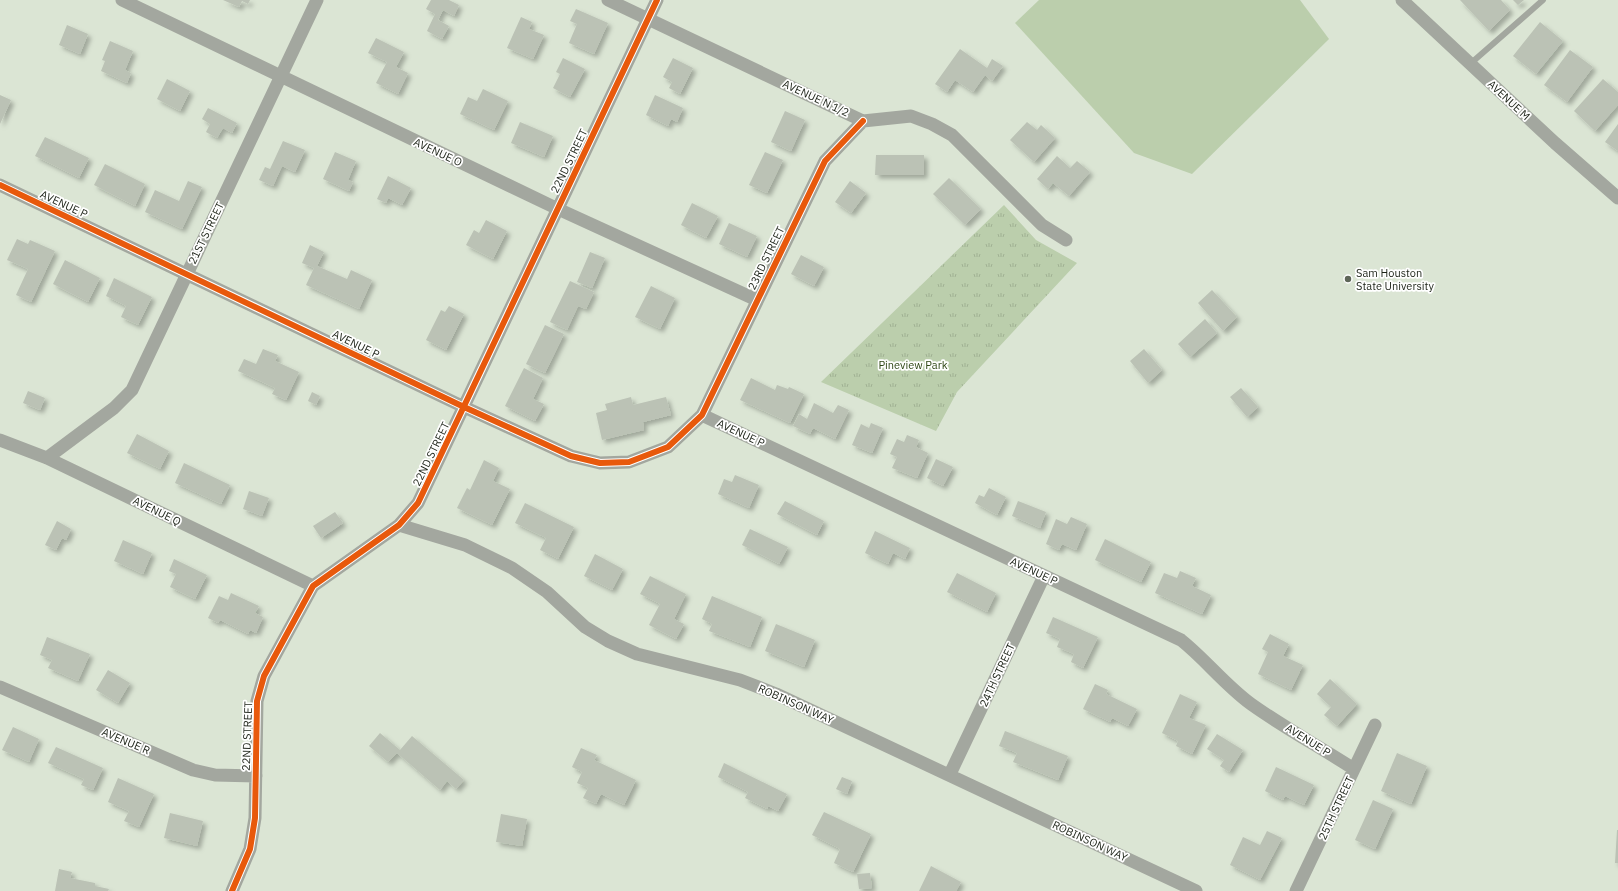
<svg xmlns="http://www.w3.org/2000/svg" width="1618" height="891" font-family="'IBM Plex Sans',sans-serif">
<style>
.grass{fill:url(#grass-tufts)}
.pitch{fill:#bbceac}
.building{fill:#bbc2b5;filter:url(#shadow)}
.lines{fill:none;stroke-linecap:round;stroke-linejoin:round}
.service{stroke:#a3a79f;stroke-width:6}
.minor{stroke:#a3a79f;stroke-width:13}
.cycleway-casing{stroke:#fff;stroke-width:8}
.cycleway{stroke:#e8590c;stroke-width:6}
.poi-dot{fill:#5e6658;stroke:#fff;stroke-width:1.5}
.labels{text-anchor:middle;stroke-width:3.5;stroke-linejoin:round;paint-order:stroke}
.street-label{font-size:11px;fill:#1b2116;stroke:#fff}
.poi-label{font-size:11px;fill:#1b2116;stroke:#fff;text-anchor:start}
.park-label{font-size:11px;fill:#2d4614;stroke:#fff}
</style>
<defs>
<pattern id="grass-tufts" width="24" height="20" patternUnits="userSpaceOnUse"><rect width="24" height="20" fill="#bbceac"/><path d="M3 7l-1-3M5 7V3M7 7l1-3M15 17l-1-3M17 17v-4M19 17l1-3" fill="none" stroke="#a0b193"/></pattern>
<filter id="shadow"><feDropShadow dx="3.5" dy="3.5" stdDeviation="2" flood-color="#0004"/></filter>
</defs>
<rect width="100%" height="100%" fill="#dbe5d4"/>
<path class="grass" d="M 1004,205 L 1036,240 L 1077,263 L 957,392 L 936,431 L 821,382 Z"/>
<path class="pitch" d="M 1039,0 L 1300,0 L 1329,39 L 1192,174 L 1134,153 L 1015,23 Z"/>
<path class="building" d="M 223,0 L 250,0 L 248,4 L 242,1 L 239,7 Z
M 431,0 L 449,0 L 459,5 L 454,16 L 443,10 L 438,20 L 449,26 L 442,39 L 427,31 L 435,14 L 426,9 Z
M 1460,0 L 1501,0 L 1510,10 L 1489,31 Z
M 1513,0 L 1524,0 L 1518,5 Z
M 576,9 L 608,23 L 594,54 L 569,43 L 577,24 L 570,21 Z
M 521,17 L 532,22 L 529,29 L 544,35 L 533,59 L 507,48 Z
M 1540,22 L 1563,41 L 1536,74 L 1513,56 Z
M 67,25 L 88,34 L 80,54 L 59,45 Z
M 376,38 L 404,52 L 396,67 L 408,73 L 398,94 L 376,83 L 387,62 L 368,53 Z
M 110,41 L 133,51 L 125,70 L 131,73 L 127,83 L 101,71 L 105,61 L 102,60 Z
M 960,49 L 987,68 L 992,59 L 1003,66 L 992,81 L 985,75 L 973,92 L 955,80 L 947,92 L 935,84 Z
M 1570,50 L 1593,67 L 1567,102 L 1544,85 Z
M 563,58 L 585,69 L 570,97 L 553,88 L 560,74 L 556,72 Z
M 673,58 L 693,68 L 680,94 L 669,88 L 672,82 L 663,77 Z
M 167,79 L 190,91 L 180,111 L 157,99 Z
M 1603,79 L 1618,92 L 1618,105 L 1595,131 L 1574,111 Z
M 483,89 L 508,101 L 494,130 L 460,114 L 468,97 L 477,101 Z
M 0,95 L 11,100 L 0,124 Z
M 655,95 L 683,108 L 677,122 L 671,119 L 668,126 L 646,115 Z
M 208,108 L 237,123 L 232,133 L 223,128 L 217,138 L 206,132 L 210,124 L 202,119 Z
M 785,111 L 805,120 L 791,151 L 771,142 Z
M 520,122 L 553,136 L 544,157 L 511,143 Z
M 1027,122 L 1037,130 L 1041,125 L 1055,138 L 1034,162 L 1010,140 Z
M 1618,124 L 1618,151 L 1605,142 Z
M 45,137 L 89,158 L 79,178 L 35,156 Z
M 283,141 L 305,150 L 295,172 L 282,166 L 273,186 L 259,180 L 265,167 L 270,169 Z
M 335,152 L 356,161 L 348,180 L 353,182 L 349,191 L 323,179 Z
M 765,152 L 783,160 L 767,193 L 749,185 Z
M 876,155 L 924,155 L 924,175 L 875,175 Z
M 1057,156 L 1070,168 L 1077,161 L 1090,172 L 1069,196 L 1053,183 L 1048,189 L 1037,179 Z
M 105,164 L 145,184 L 135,206 L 94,185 Z
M 388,176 L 411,188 L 402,205 L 388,198 L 386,203 L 377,199 Z
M 949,178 L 981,209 L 965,225 L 933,194 Z
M 188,181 L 202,187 L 182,229 L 145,212 L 155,190 L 179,201 Z
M 850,181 L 866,193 L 851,213 L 835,202 Z
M 692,203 L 718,216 L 706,238 L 681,225 Z
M 486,220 L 507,231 L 493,259 L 466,245 L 474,230 L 479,233 Z
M 729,223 L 757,236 L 747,257 L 719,244 Z
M 17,239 L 28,244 L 30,240 L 55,251 L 31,302 L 16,295 L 28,269 L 7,260 Z
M 310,245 L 324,252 L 317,266 L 347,279 L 351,270 L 372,280 L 359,309 L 306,285 L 314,268 L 302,263 Z
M 590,252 L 605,258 L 592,288 L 577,282 Z
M 801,255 L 824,267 L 814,286 L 791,274 Z
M 65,260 L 100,278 L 88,302 L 53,284 Z
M 114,278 L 152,297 L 138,325 L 121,317 L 126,306 L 106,296 Z
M 570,281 L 594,292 L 586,309 L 578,306 L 567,330 L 550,322 Z
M 651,286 L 675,298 L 660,329 L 635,317 Z
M 1212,290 L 1237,317 L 1223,331 L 1198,303 Z
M 449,306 L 464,314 L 446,350 L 426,340 L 441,310 L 445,312 Z
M 1205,319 L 1217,333 L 1190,357 L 1178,344 Z
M 545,325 L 564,334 L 545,373 L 526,364 Z
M 263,349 L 278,355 L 275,361 L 299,372 L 286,400 L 272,394 L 275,388 L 238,371 L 244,359 L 256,364 Z
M 1144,349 L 1162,370 L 1148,383 L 1130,361 Z
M 524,368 L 543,378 L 533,399 L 544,404 L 535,421 L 505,406 Z
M 751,378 L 775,390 L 777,385 L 788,389 L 789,387 L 804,394 L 790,423 L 740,400 Z
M 1241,388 L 1258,407 L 1247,417 L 1230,397 Z
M 28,391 L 45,398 L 40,410 L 23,403 Z
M 312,392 L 320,396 L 316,405 L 308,401 Z
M 631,397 L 633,405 L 666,397 L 671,415 L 643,422 L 644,430 L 602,440 L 596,413 L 607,410 L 605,404 Z
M 814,403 L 833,413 L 838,405 L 849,410 L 835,439 L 813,428 L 810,434 L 793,426 L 799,414 L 807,419 Z
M 871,423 L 883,428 L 872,453 L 852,445 L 861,424 L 869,428 Z
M 137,434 L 169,451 L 160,469 L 127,453 Z
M 907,435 L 919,440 L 916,447 L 928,453 L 917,478 L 892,468 L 897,457 L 890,454 L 897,439 L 904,442 Z
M 936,459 L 953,467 L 943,486 L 927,478 Z
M 484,460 L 499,468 L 493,481 L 510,489 L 492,525 L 457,508 L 467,488 L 470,490 Z
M 184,463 L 230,485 L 221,504 L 175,483 Z
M 735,475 L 759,485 L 749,508 L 718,494 L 724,479 L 732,482 Z
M 989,488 L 1006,497 L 997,515 L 975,503 L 979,495 L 984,497 Z
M 249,491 L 269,498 L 262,516 L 243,509 Z
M 785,501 L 824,521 L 817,535 L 777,514 Z
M 1018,501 L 1046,512 L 1040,528 L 1012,516 Z
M 525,503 L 574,527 L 558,559 L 540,550 L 546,538 L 515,523 Z
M 335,512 L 343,523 L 321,538 L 313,526 Z
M 1071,517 L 1087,524 L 1076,550 L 1062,544 L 1059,550 L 1046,544 L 1056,519 L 1067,524 Z
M 57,521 L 71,529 L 66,540 L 62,538 L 56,550 L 45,545 Z
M 750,529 L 788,547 L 779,564 L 742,545 Z
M 875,531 L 910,548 L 905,559 L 893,553 L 888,564 L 865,553 Z
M 1105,539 L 1151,562 L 1141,582 L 1095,560 Z
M 123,540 L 152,553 L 143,574 L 114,561 Z
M 595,554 L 623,569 L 612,590 L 584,576 Z
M 174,559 L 207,575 L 195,599 L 170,587 L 176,574 L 169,571 Z
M 1180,571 L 1196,578 L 1192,586 L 1211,595 L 1202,614 L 1155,593 L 1164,573 L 1177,578 Z
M 957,573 L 996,593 L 987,612 L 947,592 Z
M 650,576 L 686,594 L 674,619 L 684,624 L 676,639 L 649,625 L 660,604 L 640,594 Z
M 231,593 L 259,606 L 255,613 L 263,617 L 256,633 L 250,630 L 248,634 L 220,620 L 218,623 L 208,618 L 219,596 L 228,600 Z
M 712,596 L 762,617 L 750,647 L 709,631 L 712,624 L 702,619 Z
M 1053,617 L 1098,637 L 1083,668 L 1071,662 L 1074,654 L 1057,647 L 1060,639 L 1046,633 Z
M 776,624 L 815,640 L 804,667 L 765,651 Z
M 1270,634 L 1289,644 L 1283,656 L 1303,665 L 1291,690 L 1258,674 L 1268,652 L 1262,649 Z
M 47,637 L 90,654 L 78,681 L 48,668 L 52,660 L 40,655 Z
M 108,670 L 130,683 L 118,703 L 96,690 Z
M 1330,679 L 1357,704 L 1337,726 L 1324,715 L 1331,707 L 1317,694 Z
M 1095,684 L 1108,690 L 1106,694 L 1137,709 L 1128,726 L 1112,718 L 1110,722 L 1083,709 Z
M 1180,694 L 1197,702 L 1189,718 L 1206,725 L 1192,754 L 1176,746 L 1178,741 L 1162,733 Z
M 13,727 L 39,739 L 29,762 L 2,750 Z
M 1005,731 L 1068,756 L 1058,780 L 1013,762 L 1017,753 L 999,746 Z
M 380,733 L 400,750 L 412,736 L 464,780 L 456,789 L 447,781 L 440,790 L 397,753 L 388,762 L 369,746 Z
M 1217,734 L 1243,750 L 1229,772 L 1220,766 L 1224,760 L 1207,749 Z
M 56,747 L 103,768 L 93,790 L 81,785 L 84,779 L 48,763 Z
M 581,748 L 597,755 L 594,760 L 636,780 L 624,805 L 601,794 L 596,804 L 583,798 L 588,788 L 577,783 L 582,772 L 572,767 Z
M 1397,753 L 1427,766 L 1411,804 L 1381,791 Z
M 724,763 L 787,794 L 778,811 L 768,806 L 767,809 L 745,798 L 748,792 L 718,777 Z
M 1276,767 L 1314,785 L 1304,805 L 1285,796 L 1283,800 L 1265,791 Z
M 842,777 L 852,781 L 847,794 L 836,789 Z
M 118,778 L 154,794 L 139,827 L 124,821 L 129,811 L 108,802 Z
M 1373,800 L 1393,809 L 1375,849 L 1355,840 Z
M 824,812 L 871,834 L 853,872 L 834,863 L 840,849 L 812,835 Z
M 170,813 L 203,821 L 197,846 L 164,838 Z
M 501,814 L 527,819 L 522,846 L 496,842 Z
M 1617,830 L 1618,830 L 1618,863 L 1615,863 Z
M 1267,831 L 1282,838 L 1260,880 L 1230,865 L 1243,837 L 1260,845 Z
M 931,866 L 961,882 L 956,891 L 919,891 Z
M 59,869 L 72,872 L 70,878 L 95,883 L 95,886 L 109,889 L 108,891 L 55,891 Z
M 870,873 L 872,888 L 859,889 L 857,874 Z"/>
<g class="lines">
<path class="service" d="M 1470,64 L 1543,0"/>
<path class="minor" d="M 122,0 L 558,209 L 757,300
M 608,0 L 863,121 L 911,116 L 932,124 L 952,135 L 1042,225 L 1066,240
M 1402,0 L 1555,143 L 1618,198
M 0,185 L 464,407 L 571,456 L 600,463 L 629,462 L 668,447 L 702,415 L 825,161 L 863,121
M 702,415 L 1181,640 C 1206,660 1225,685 1251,704 C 1283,727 1320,747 1354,769
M 0,440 L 47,458 L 313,586
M 47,458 L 114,408 L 132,390 L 317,0
M 399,525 L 465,545 L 512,568 L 547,592 L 585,627 L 608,641 L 637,654 L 740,680 L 776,694 L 1196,891
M 0,687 L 193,770 L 215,775 L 256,776
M 950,774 L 1044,576
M 232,891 L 250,849 L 255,818 L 257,701 L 264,676 L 313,586 L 399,525 L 418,503 L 657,0
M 1296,891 L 1375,725"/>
<defs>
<path id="cycleway" d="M 0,185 L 464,407 L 571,456 L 600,463 L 629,462 L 668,447 L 702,415 L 825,161 L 863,121
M 232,891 L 250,849 L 255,818 L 257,701 L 264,676 L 313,586 L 399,525 L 418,503 L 657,0"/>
</defs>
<use href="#cycleway" class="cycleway-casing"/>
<use href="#cycleway" class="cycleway"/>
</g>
<circle class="poi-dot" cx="1348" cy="279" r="4"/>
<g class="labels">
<g class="street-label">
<text transform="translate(816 98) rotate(25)" y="4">AVENUE N 1/2</text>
<text transform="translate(1509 100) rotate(43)" y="4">AVENUE M</text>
<text transform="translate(438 152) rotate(25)" y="4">AVENUE O</text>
<text transform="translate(569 161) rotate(-64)" y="4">22ND STREET</text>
<text transform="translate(64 204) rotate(25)" y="4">AVENUE P</text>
<text transform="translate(206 233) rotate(-64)" y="4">21ST STREET</text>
<text transform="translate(766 258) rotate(-64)" y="4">23RD STREET</text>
<text transform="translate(356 344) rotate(26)" y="4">AVENUE P</text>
<text transform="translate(741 433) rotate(25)" y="4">AVENUE P</text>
<text transform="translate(431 454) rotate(-64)" y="4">22ND STREET</text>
<text transform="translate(157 511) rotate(26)" y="4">AVENUE Q</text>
<text transform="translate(1034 571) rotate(25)" y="4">AVENUE P</text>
<text transform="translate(997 675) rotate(-65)" y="4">24TH STREET</text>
<text transform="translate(796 704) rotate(24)" y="4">ROBINSON WAY</text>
<text transform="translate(247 736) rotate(-88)" y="4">22ND STREET</text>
<text transform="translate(1308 740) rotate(32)" y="4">AVENUE P</text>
<text transform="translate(126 741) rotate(23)" y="4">AVENUE R</text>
<text transform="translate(1336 808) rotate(-65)" y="4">25TH STREET</text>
<text transform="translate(1090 841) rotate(25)" y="4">ROBINSON WAY</text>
</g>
<g class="poi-label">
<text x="1356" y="277">Sam Houston<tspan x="1356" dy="13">State University</tspan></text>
</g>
<g class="park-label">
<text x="913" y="369">Pineview Park</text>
</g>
</g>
</svg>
